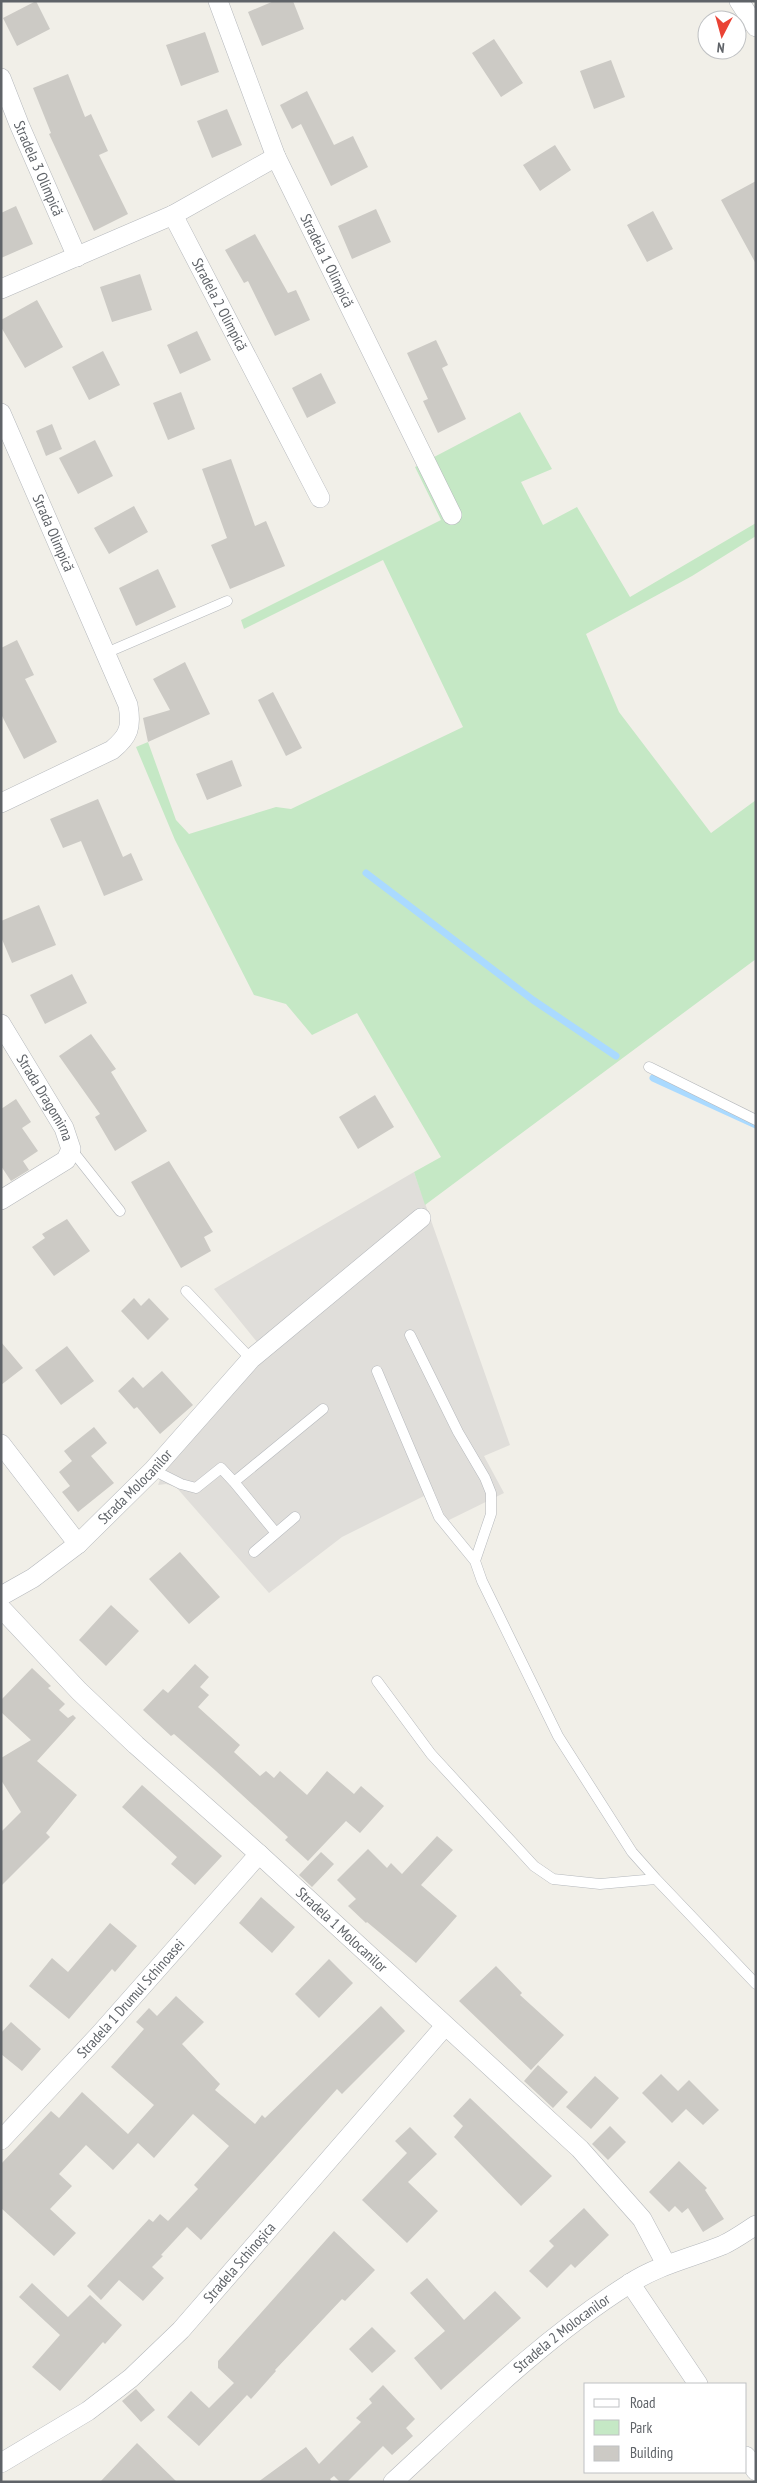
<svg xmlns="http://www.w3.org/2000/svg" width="757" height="2483" font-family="'PT Sans Narrow',sans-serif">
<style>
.industrial{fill:#e0deda}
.green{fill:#c5e8c5}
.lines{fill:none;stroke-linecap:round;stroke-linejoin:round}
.stream{stroke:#aadaff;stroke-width:7}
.building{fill:#cccac5}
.lane-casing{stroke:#b5b8bc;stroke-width:11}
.street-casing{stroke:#b5b8bc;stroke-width:20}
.lane{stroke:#fff;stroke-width:10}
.street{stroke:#fff;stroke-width:19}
.labels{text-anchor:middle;stroke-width:4;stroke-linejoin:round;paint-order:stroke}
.street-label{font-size:15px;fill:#5f6368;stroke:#fff}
</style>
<rect width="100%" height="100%" fill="#f1efe8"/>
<path class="industrial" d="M 414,1172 L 510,1445 L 484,1456 L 504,1493 L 447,1521 L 434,1491 L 342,1537 L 269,1593 L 176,1487 L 166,1484 L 158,1485 L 167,1462 L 266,1353 L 214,1289 Z"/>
<path class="green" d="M 520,412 L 552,469 L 521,482 L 543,525 L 577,507 L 630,597 L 756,523 L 756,536 L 692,576 L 586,634 L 619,712 L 711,833 L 756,800 L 756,959 L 425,1205 L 414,1172 L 441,1157 L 357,1013 L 312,1035 L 286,1004 L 254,995 L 175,840 L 136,747 L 148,742 L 176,820 L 189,834 L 276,807 L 291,809 L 463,727 L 383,560 L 244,629 L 241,620 L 441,520 L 415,467 Z"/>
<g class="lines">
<path class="stream" d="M 366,873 L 533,1000 L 616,1056
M 653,1078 L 756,1125"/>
</g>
<path class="building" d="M 36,1 L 50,29 L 17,46 L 3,18 Z
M 274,1 L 293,1 L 304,29 L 262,46 L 248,12 Z
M 205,32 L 219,72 L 181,86 L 166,45 Z
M 494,39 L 523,83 L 501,97 L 472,53 Z
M 611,60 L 625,97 L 594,109 L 580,71 Z
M 68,74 L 85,117 L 91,114 L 108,151 L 99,155 L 128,214 L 94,231 L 49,134 L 51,133 L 33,88 Z
M 307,91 L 334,145 L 353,136 L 368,167 L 331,186 L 301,124 L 292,129 L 280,105 Z
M 227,109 L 242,145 L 212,158 L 197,121 Z
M 555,145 L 571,170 L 540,191 L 523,165 Z
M 756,181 L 756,264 L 721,200 Z
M 16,206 L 33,244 L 1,258 L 1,213 Z
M 376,209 L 391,242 L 352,259 L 338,226 Z
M 653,211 L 673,249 L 647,262 L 627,225 Z
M 255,234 L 288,293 L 296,290 L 310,320 L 275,336 L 248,281 L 244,283 L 225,250 Z
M 140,274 L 152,310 L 112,322 L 100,287 Z
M 37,300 L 63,347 L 25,368 L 1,327 L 1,320 Z
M 197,331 L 211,360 L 180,374 L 167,345 Z
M 436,340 L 448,365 L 442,368 L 466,419 L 438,433 L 423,401 L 428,399 L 407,353 Z
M 103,351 L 120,385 L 89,400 L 72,367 Z
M 321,373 L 336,403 L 307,418 L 292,388 Z
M 181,392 L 195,429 L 168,440 L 153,403 Z
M 52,424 L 62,449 L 46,456 L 36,431 Z
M 95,440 L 113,476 L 78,494 L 59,458 Z
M 231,459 L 255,526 L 266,521 L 285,566 L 230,589 L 211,545 L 227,538 L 202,469 Z
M 134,506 L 148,532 L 109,554 L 94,528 Z
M 158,569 L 176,607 L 136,626 L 119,588 Z
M 17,640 L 34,675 L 25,679 L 57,742 L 24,759 L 1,714 L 1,648 Z
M 185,662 L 210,714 L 148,742 L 143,718 L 170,710 L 153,679 Z
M 273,692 L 302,748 L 286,756 L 258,700 Z
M 232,760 L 242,786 L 207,800 L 196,774 Z
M 98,799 L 123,857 L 131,853 L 143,880 L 104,896 L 81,841 L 63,848 L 50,819 Z
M 39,905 L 56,945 L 12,963 L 1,937 L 1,921 Z
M 72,974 L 87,1003 L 45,1024 L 30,995 Z
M 91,1034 L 116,1069 L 111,1072 L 147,1131 L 115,1151 L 95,1117 L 100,1114 L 59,1056 Z
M 375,1095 L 394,1127 L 358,1149 L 339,1117 Z
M 16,1099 L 31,1122 L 22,1128 L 38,1151 L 23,1161 L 29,1170 L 11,1181 L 1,1166 L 1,1109 Z
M 169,1161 L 213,1232 L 204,1237 L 211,1251 L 181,1268 L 131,1182 Z
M 67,1219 L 90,1251 L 54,1276 L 32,1247 L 45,1238 L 42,1234 Z
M 134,1298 L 141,1306 L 149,1298 L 169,1319 L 148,1340 L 121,1311 Z
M 1,1342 L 23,1368 L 1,1385 Z
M 67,1346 L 94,1381 L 61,1405 L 35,1370 Z
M 162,1371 L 193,1405 L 160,1434 L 137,1407 L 134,1409 L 118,1391 L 133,1377 L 143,1388 Z
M 94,1427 L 107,1443 L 91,1456 L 114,1483 L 78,1512 L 62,1492 L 70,1486 L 59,1472 L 72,1461 L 64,1451 Z
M 180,1552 L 220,1597 L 189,1624 L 149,1579 Z
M 111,1605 L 139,1631 L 106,1666 L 79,1640 Z
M 195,1664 L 209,1677 L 200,1687 L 209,1695 L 198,1707 L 240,1745 L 234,1752 L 260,1776 L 266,1771 L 274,1778 L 280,1771 L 307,1795 L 327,1771 L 354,1794 L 361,1786 L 384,1806 L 360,1833 L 346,1821 L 308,1861 L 285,1840 L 288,1837 L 216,1771 L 174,1734 L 171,1736 L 143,1710 L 163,1689 L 168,1693 Z
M 32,1668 L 51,1686 L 48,1688 L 65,1704 L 59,1710 L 68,1718 L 73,1715 L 76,1718 L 37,1761 L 77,1795 L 46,1833 L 50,1837 L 1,1886 L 1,1832 L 21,1812 L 1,1780 L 1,1758 L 31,1740 L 1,1712 L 1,1700 Z
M 142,1785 L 222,1856 L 195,1885 L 171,1864 L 177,1857 L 122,1807 Z
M 437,1836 L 453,1850 L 421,1885 L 457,1916 L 416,1963 L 367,1922 L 366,1923 L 348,1906 L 356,1899 L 337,1880 L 368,1849 L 387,1868 L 391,1863 L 402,1874 Z
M 321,1852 L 334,1864 L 312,1887 L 299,1875 Z
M 261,1897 L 295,1927 L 272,1953 L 239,1923 Z
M 110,1923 L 137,1946 L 115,1972 L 112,1969 L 69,2019 L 29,1986 L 52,1958 L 68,1972 Z
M 329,1959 L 353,1983 L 319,2018 L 295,1994 Z
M 496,1966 L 522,1993 L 520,1995 L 564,2035 L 531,2070 L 459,2001 Z
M 176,1996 L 204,2022 L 182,2044 L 220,2084 L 215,2090 L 255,2124 L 262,2115 L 265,2118 L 381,2006 L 405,2031 L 342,2094 L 337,2089 L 201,2240 L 187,2227 L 161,2255 L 163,2256 L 152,2267 L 164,2278 L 143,2301 L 119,2280 L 101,2300 L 87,2286 L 149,2219 L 153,2222 L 160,2214 L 168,2221 L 198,2189 L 194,2185 L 229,2146 L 193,2114 L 154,2158 L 138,2143 L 113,2170 L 86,2145 L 59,2174 L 72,2186 L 50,2209 L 76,2233 L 54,2256 L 1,2208 L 1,2164 L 51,2111 L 59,2118 L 82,2092 L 128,2134 L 154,2105 L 111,2067 L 144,2029 L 136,2022 L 149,2008 L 157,2016 Z
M 11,2022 L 41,2049 L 22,2071 L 1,2054 L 1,2033 Z
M 538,2065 L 568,2092 L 553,2108 L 524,2081 Z
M 661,2074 L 678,2091 L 689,2080 L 719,2110 L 703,2125 L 686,2109 L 672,2123 L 642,2093 Z
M 595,2076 L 619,2098 L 591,2129 L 566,2107 Z
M 470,2098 L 552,2176 L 521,2206 L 454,2137 L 463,2126 L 453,2116 Z
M 610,2126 L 626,2142 L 608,2160 L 592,2144 Z
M 410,2127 L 437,2154 L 408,2182 L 438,2211 L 407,2243 L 362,2200 L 407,2153 L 395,2141 Z
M 679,2161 L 707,2188 L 705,2190 L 724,2219 L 703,2232 L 688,2208 L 682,2213 L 675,2206 L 669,2212 L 649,2192 Z
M 584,2208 L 609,2235 L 575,2268 L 571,2264 L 547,2288 L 529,2271 L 554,2246 L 549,2241 Z
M 334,2231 L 375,2270 L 345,2301 L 342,2299 L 275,2370 L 276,2371 L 251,2399 L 247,2395 L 199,2446 L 167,2417 L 191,2391 L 209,2408 L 234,2383 L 218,2368 L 218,2361 Z
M 427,2278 L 464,2320 L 495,2291 L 521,2318 L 441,2390 L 414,2358 L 445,2331 L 410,2293 Z
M 32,2283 L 68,2317 L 90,2295 L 122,2325 L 105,2344 L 103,2342 L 60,2391 L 32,2367 L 60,2335 L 19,2297 Z
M 372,2327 L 396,2351 L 372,2373 L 349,2349 Z
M 383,2385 L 415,2419 L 406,2428 L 413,2436 L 392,2455 L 383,2446 L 347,2482 L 340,2482 L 334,2476 L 330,2479 L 332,2482 L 258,2482 L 306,2447 L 319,2464 L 361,2422 L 356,2418 L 372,2403 L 369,2399 Z
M 136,2389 L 155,2410 L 141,2422 L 122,2401 Z
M 137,2443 L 177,2482 L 100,2482 Z"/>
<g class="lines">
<defs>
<path id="lane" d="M 106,653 L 227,601
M 649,1067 L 756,1120
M 71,1149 L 120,1211
M 186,1291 L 251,1359
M 410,1335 L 458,1432 L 485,1478 L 491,1493 L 491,1514 L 475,1561 L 482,1581 L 558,1736 L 632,1852 L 656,1879 L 756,1984
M 377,1371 L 439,1517 L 475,1561
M 153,1470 L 181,1484 L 196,1488 L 221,1468 L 234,1482 L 323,1409
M 234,1482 L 276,1533
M 254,1552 L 295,1517
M 377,1681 L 431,1754 L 534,1866 L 553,1879 L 600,1884 L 656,1879"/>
<g id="street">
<path id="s1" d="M 218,1 L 276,157 L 452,515"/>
<path d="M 739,1 L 756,27"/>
<path id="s2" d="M 1,78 L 19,124 L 77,257"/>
<path id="s3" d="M 173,215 L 320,498"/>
<path d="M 1,289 L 173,215 L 276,157"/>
<path id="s4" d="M 1,413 L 128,705 C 132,727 129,736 112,750 L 1,803"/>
<path id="s5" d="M 1,1024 L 64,1128 L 71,1149 L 66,1160 L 1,1200"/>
<path d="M 1,1444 L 78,1544"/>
<path id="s6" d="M 1,1596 L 33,1578 L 78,1544 L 153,1470 L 251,1359 L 421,1218"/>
<path id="s7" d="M 1,1608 L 79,1691 L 136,1745 L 259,1854 L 580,2149 L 642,2219 L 666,2264"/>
<path id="s8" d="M 1,2140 L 99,2035 L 259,1854"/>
<path d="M 630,2283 L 698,2384"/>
<path d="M 746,2456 L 756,2471"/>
<path id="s9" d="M 1,2463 L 88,2411 L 131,2378 L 181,2330 L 445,2026"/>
<path id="s10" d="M 393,2482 C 468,2413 542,2339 629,2284 C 658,2265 691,2258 723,2245 C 734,2240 745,2232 756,2225"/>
</g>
</defs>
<use href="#lane" class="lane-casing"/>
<use href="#street" class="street-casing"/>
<use href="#lane" class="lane"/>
<use href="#street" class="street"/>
</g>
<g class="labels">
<g class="street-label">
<text dy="5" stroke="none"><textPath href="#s2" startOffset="98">Stradela 3 Olimpică</textPath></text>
<text dy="5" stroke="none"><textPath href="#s1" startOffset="282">Stradela 1 Olimpică</textPath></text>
<text dy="5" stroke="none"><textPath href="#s3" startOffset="101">Stradela 2 Olimpică</textPath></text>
<text dy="5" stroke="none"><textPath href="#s4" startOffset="131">Strada Olimpică</textPath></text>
<text dy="5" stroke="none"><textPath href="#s5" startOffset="86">Strada Dragomirna</textPath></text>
<text dy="5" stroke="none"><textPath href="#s6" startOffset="174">Strada Molocanilor</textPath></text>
<text dy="5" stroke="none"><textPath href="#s7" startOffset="469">Stradela 1 Molocanilor</textPath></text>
<text dy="5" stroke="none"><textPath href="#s8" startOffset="192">Stradela 1 Drumul Schinoasei</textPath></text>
<text dy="5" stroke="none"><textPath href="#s9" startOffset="314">Stradela Schinoșica</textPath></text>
<text dy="5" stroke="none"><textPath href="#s10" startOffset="225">Stradela 2 Molocanilor</textPath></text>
</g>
</g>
<rect width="757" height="2483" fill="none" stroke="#5f6368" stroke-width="5"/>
<rect x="584" y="2383" width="162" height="90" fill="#ffffff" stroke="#bfc1c3"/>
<rect x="594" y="2399" width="25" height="8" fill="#ffffff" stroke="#bfc1c3"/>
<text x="630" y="2408" font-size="15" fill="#5f6368">Road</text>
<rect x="594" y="2420" width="25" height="15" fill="#c5e8c5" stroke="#bfc1c3"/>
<text x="630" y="2433" font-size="15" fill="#5f6368">Park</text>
<rect x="594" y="2446" width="25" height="15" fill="#cccac5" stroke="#bfc1c3"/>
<text x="630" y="2458" font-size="15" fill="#5f6368">Building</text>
<g transform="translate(722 35) rotate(186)"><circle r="24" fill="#ffffff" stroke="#bfc1c3"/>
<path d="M0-4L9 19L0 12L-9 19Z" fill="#ea4335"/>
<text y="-8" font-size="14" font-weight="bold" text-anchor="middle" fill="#5f6368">N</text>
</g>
</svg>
